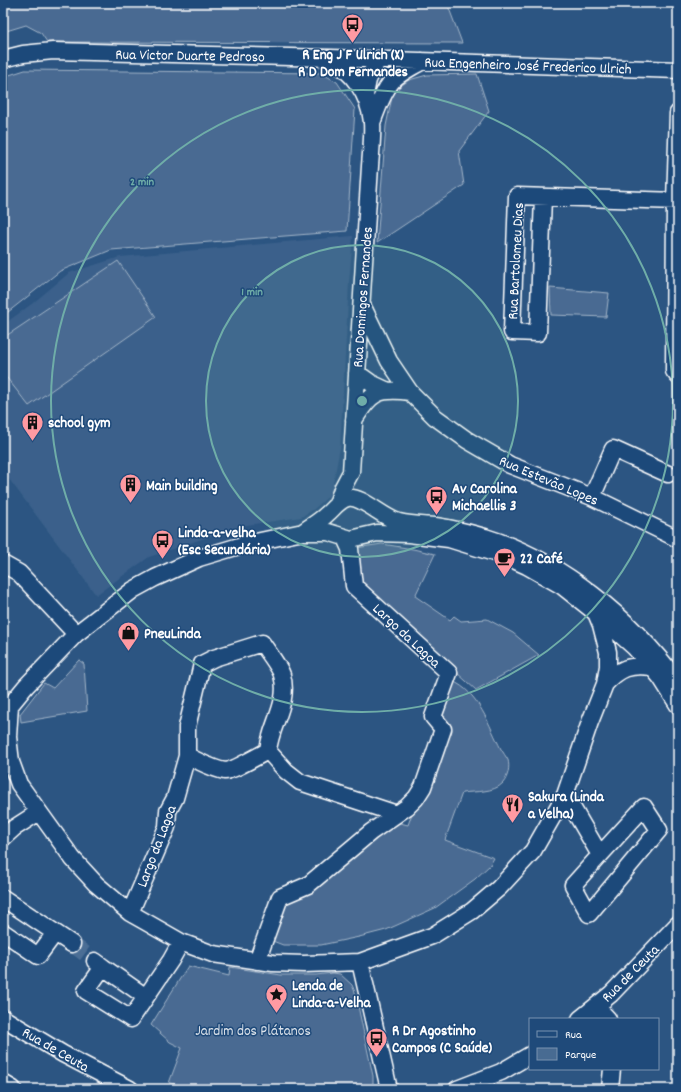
<svg xmlns="http://www.w3.org/2000/svg" width="681" height="1092" font-family="Dekko,sans-serif">
<style>
.built{fill:#3b618b}
.green{fill:#486b92;stroke:#a4b5c8}
.lines{fill:none;stroke-linecap:round;stroke-linejoin:round}
.minor-tunnel{stroke:#4c6e95;stroke-width:16;stroke-dasharray:16 8;stroke-linecap:butt}
.minor-casing{stroke:#fff;stroke-width:19}
.minor{stroke:#1f4a7a;stroke-width:16}
.ring{fill:none;stroke:#6fada8;stroke-width:2}
.labels{text-anchor:middle;stroke-width:3;stroke-linejoin:round;paint-order:stroke}
.poi-label{font-size:15px;font-weight:bold;fill:#fff;stroke:#1f4a7a;text-anchor:start}
.street-label{font-size:15px;fill:#fff;stroke:#1f4a7a}
.park-label{font-size:15px;fill:#dae1e9;stroke:#1f4a7a}
.centre{fill:#6fada8;stroke:#1f4a7a;stroke-width:2}
.ring-label{font-size:12px;text-anchor:middle;font-weight:bold;fill:#6fada8;stroke:#1f4a7a;stroke-width:3;stroke-linejoin:round;paint-order:stroke}
</style>
<rect width="100%" height="100%" fill="#2c5582"/>
<filter id="ink" filterUnits="userSpaceOnUse"><feTurbulence type="fractalNoise" baseFrequency=".025" numOctaves="2"/><feDisplacementMap in="SourceGraphic" scale="8" xChannelSelector="R" yChannelSelector="G"/><feConvolveMatrix kernelMatrix="1 2 1 2 8 2 1 2 1" color-interpolation-filters="sRGB"/></filter>
<g filter="url(#ink)">
<path class="built" d="M 353,236 L 349,282 L 340,448 L 331,494 L 314,509 L 301,517 L 240,526 L 149,557 L 96,595 L 3,471 L 3,325 L 33,303 L 69,273 L 120,257 Z"/>
<path class="green" d="M 3,3 L 447,3 L 462,43 L 47,42 L 41,33 L 26,25 L 3,32 Z
M 25,70 L 321,73 L 337,82 L 355,109 L 347,231 L 111,250 L 60,271 L 3,316 L 3,77 Z
M 477,74 L 489,111 L 459,151 L 464,185 L 377,243 L 386,126 L 392,97 L 398,88 L 409,80 L 427,75 Z
M 118,261 L 156,317 L 29,406 L 3,373 L 3,338 Z
M 550,288 L 609,293 L 606,317 L 551,315 Z
M 382,544 L 413,549 L 435,554 L 415,596 L 450,620 L 454,616 L 461,621 L 487,619 L 513,633 L 539,655 L 476,690 L 357,583 L 356,548 Z
M 79,660 L 84,664 L 87,711 L 21,722 L 20,714 L 44,683 L 53,688 Z
M 452,681 C 479,692 489,726 501,749 C 503,753 506,756 508,760 C 510,767 508,777 503,783 C 494,793 475,791 462,793 L 445,840 L 494,858 L 490,865 L 475,879 L 435,908 L 386,930 L 359,937 L 321,945 L 283,945 L 270,940 L 282,904 L 390,825 L 400,823 L 408,825 L 415,805 L 439,713 Z
M 188,966 L 229,976 L 230,967 L 281,975 L 316,975 L 333,973 L 340,974 L 352,985 L 355,992 L 373,1076 L 373,1084 L 370,1089 L 207,1089 L 169,1083 L 182,1048 L 170,1042 L 151,1025 Z"/>
<g class="lines">
<path class="minor-tunnel" d="M 72,944 L 95,961"/>
<defs>
<path id="minor" d="M 328,58 C 353,71 369,94 372,122 C 373,136 371,152 370,166 L 351,472 L 342,489 L 337,504
M 3,59 L 23,54 L 53,51 L 331,58 L 678,70
M 365,95 L 368,80 L 378,59
M 678,113 L 675,201 L 674,371 L 678,376
M 372,123 C 377,109 383,91 393,80 C 401,72 413,67 422,61
M 543,197 L 538,333 L 512,332 L 517,196 L 678,201
M 362,305 L 389,361 L 410,392 L 435,417 L 467,440 L 510,465 L 592,497 L 678,539
M 357,373 L 371,383 L 386,390
M 354,420 C 371,392 378,388 410,392
M 592,497 L 613,449 L 668,474
M 303,532 C 311,526 320,521 327,514 C 334,508 339,500 348,498 C 361,495 383,518 399,522 C 411,525 423,525 435,526 C 452,528 469,533 485,537 C 561,560 632,619 678,682
M 3,564 L 19,573 L 76,634
M 262,643 C 267,651 280,667 282,675 C 290,703 270,725 268,751 C 259,755 233,771 225,771 C 212,769 199,761 187,756 L 187,727 L 202,664 L 214,658 Z
M 605,684 C 620,668 630,664 652,667
M 10,705 L 8,737 L 11,762
M 3,714 L 26,686 L 76,634 L 133,590 L 155,578 L 199,558 L 246,544 L 303,532 L 328,532 L 351,539 L 377,533 L 409,534 L 449,539 L 507,557 L 527,566 L 562,586 L 596,613 L 634,647 L 652,667 L 661,678 L 678,705
M 268,751 L 286,771 L 300,782 L 397,814
M 3,752 L 11,762 L 19,784 L 73,859 L 96,884 L 130,913 L 146,922 L 181,942 L 213,954 L 273,963 L 304,964 L 360,962 L 432,936 L 472,911 L 499,888 L 533,851 L 565,795 L 590,722 L 605,684 L 608,666 L 608,652 L 601,625 L 596,613
M 565,795 L 600,855 L 644,807 L 659,830 L 589,914 L 573,885 L 600,855
M 3,838 L 14,828 L 39,812
M 3,898 L 72,944
M 130,913 L 167,827 L 168,811 L 175,798 L 187,756
M 3,932 L 38,956 L 55,933
M 95,961 L 103,967 L 86,991 L 131,1019 L 171,960 L 181,942
M 257,961 L 280,897 L 308,885 L 371,832 L 407,807 L 416,798 L 423,787 L 443,729 L 433,717 L 449,673 L 354,586 L 350,549 L 345,538
M 360,962 L 389,1089
M 103,967 L 146,997
M 596,1006 L 608,1019
M 3,1018 L 63,1054 L 130,1089
M 580,1019 L 611,994 L 678,924
M 3,1083 L 13,1089
M 457,1089 L 501,1072 L 530,1055
M 610,1089 L 612,1069"/>
</defs>
<use href="#minor" class="minor-casing"/>
<use href="#minor" class="minor"/>
</g>
</g>
<circle cx="362" cy="401" r="156" fill="#6fada8" fill-opacity=".12"/>
<g class="ring">
<circle cx="362" cy="401" r="156"/>
<circle cx="362" cy="401" r="311"/>
</g>
<defs>
<symbol id="bus-pin" viewBox="-11 -11 22 30"><path d="M0 17L-7.5 6A9.5 9.5 0 1 1 7.5 6Z" fill="#ff9aa2" stroke="#1f4a7a"/><path d="M-5-6H5V4H4V6H2V4H-2V6H-4V4H-5ZM-3.5-4V0h7V-4ZM-3.5 1.2v1.5H-2V1.2ZM2 1.2v1.5H3.5V1.2Z" fill="#111"/></symbol>
<symbol id="building-pin" viewBox="-11 -11 22 30"><path d="M0 17L-7.5 6A9.5 9.5 0 1 1 7.5 6Z" fill="#ff9aa2" stroke="#1f4a7a"/><path d="M-4-6H4V6H1V3H-1V6H-4ZM-2.5-4.3h1.7v1.8h-1.7ZM.8-4.3h1.7v1.8H.8ZM-2.5-1h1.7V.8h-1.7ZM.8-1h1.7V.8H.8Z" fill="#111"/></symbol>
<symbol id="cafe-pin" viewBox="-11 -11 22 30"><path d="M0 17L-7.5 6A9.5 9.5 0 1 1 7.5 6Z" fill="#ff9aa2" stroke="#1f4a7a"/><path d="M-5.5-4.5H6V0H3Q3 3.5 0 3.5H-2.5Q-5.5 3.5-5.5 0ZM3-3.2v2h1.7v-2ZM-6 4.5H4V6H-6Z" fill="#111"/></symbol>
<symbol id="shop-pin" viewBox="-11 -11 22 30"><path d="M0 17L-7.5 6A9.5 9.5 0 1 1 7.5 6Z" fill="#ff9aa2" stroke="#1f4a7a"/><path d="M-5-2.5h2.3a2.7 3.5 0 0 1 5.4 0H5L5.5 6h-11ZM-1.5-2.5h3a1.5 2.3 0 0 0-3 0Z" fill="#111"/></symbol>
<symbol id="restaurant-pin" viewBox="-11 -11 22 30"><path d="M0 17L-7.5 6A9.5 9.5 0 1 1 7.5 6Z" fill="#ff9aa2" stroke="#1f4a7a"/><path d="M-5-6h1v4h1v-4h1v4h1v-4h1v5L-1.5 .5V6h-2V.5L-5-1ZM5-6V6H3V1.5H1.5Q1.5-4 5-6Z" fill="#111"/></symbol>
<symbol id="sight-pin" viewBox="-11 -11 22 30"><path d="M0 17L-7.5 6A9.5 9.5 0 1 1 7.5 6Z" fill="#ff9aa2" stroke="#1f4a7a"/><path d="M0-6L1.8-2.2L6-1.7L2.9 1.2L3.7 5.4L0 3.3L-3.7 5.4L-2.9 1.2L-6-1.7L-1.8-2.2Z" fill="#111"/></symbol>
</defs>
<g fill-rule="evenodd">
<use href="#bus-pin" x="340" y="12" width="25" height="34"/>
<use href="#building-pin" x="20" y="410" width="25" height="34"/>
<use href="#building-pin" x="118" y="472" width="25" height="34"/>
<use href="#bus-pin" x="424" y="484" width="25" height="34"/>
<use href="#bus-pin" x="150" y="528" width="25" height="34"/>
<use href="#cafe-pin" x="492" y="546" width="25" height="34"/>
<use href="#shop-pin" x="116" y="620" width="25" height="34"/>
<use href="#restaurant-pin" x="500" y="792" width="25" height="34"/>
<use href="#sight-pin" x="264" y="982" width="25" height="34"/>
<use href="#bus-pin" x="364" y="1026" width="25" height="34"/>
</g>
<g class="labels">
<g class="poi-label">
<text x="353" y="59" text-anchor="middle">R Eng J F Ulrich (X)<tspan x="353" dy="17">R D Dom Fernandes</tspan></text>
<text x="48" y="427">school gym</text>
<text x="146" y="490">Main building</text>
<text x="452" y="493">Av Carolina<tspan x="452" dy="17">Michaellis 3</tspan></text>
<text x="178" y="537">Linda-a-velha<tspan x="178" dy="17">(Esc Secundária)</tspan></text>
<text x="520" y="563">22 Café</text>
<text x="144" y="638">PneuLinda</text>
<text x="528" y="801">Sakura (Linda<tspan x="528" dy="17">a Velha)</tspan></text>
<text x="292" y="990">Lenda de<tspan x="292" dy="17">Linda-a-Velha</tspan></text>
<text x="392" y="1035">R Dr Agostinho<tspan x="392" dy="17">Campos (C Saúde)</tspan></text>
</g>
<g class="street-label">
<text transform="translate(190 55) rotate(1)" y="5">Rua Victor Duarte Pedroso</text>
<text transform="translate(528 65) rotate(2)" y="5">Rua Engenheiro José Frederico Ulrich</text>
<text transform="translate(515 261) rotate(-87)" y="5">Rua Bartolomeu Dias</text>
<text transform="translate(362 297) rotate(-86)" y="5">Rua Domingos Fernandes</text>
<text transform="translate(549 480) rotate(23)" y="5">Rua Estevão Lopes</text>
<text transform="translate(407 635) rotate(43)" y="5">Largo da Lagoa</text>
<text transform="translate(156 846) rotate(-69)" y="5">Largo da Lagoa</text>
<text transform="translate(630 973) rotate(-45)" y="5">Rua de Ceuta</text>
<text transform="translate(56 1049) rotate(30)" y="5">Rua de Ceuta</text>
</g>
<g class="park-label">
<text x="253" y="1035">Jardim dos Plátanos</text>
</g>
</g>
<circle cx="362" cy="401" r="6" class="centre"/>
<g class="ring-label">
<text x="142" y="185">2 min</text>
<text x="252" y="295">1 min</text>
</g>
<rect width="681" height="1092" fill="none" stroke="#1f4a7a" stroke-width="16"/>
<rect x="8" y="8" width="665" height="1076" fill="none" stroke="#fff" stroke-width="1.5" filter="url(#ink)"/>
<rect x="529" y="1018" width="130" height="52" fill="#1f4a7a" stroke="#7992af"/>
<rect x="537" y="1031" width="20" height="6" fill="#1f4a7a" stroke="#7992af"/>
<text x="565" y="1038" font-size="12" fill="#ffffff">Rua</text>
<rect x="537" y="1048" width="20" height="12" fill="#486b92" stroke="#7992af"/>
<text x="565" y="1058" font-size="12" fill="#ffffff">Parque</text>
</svg>
